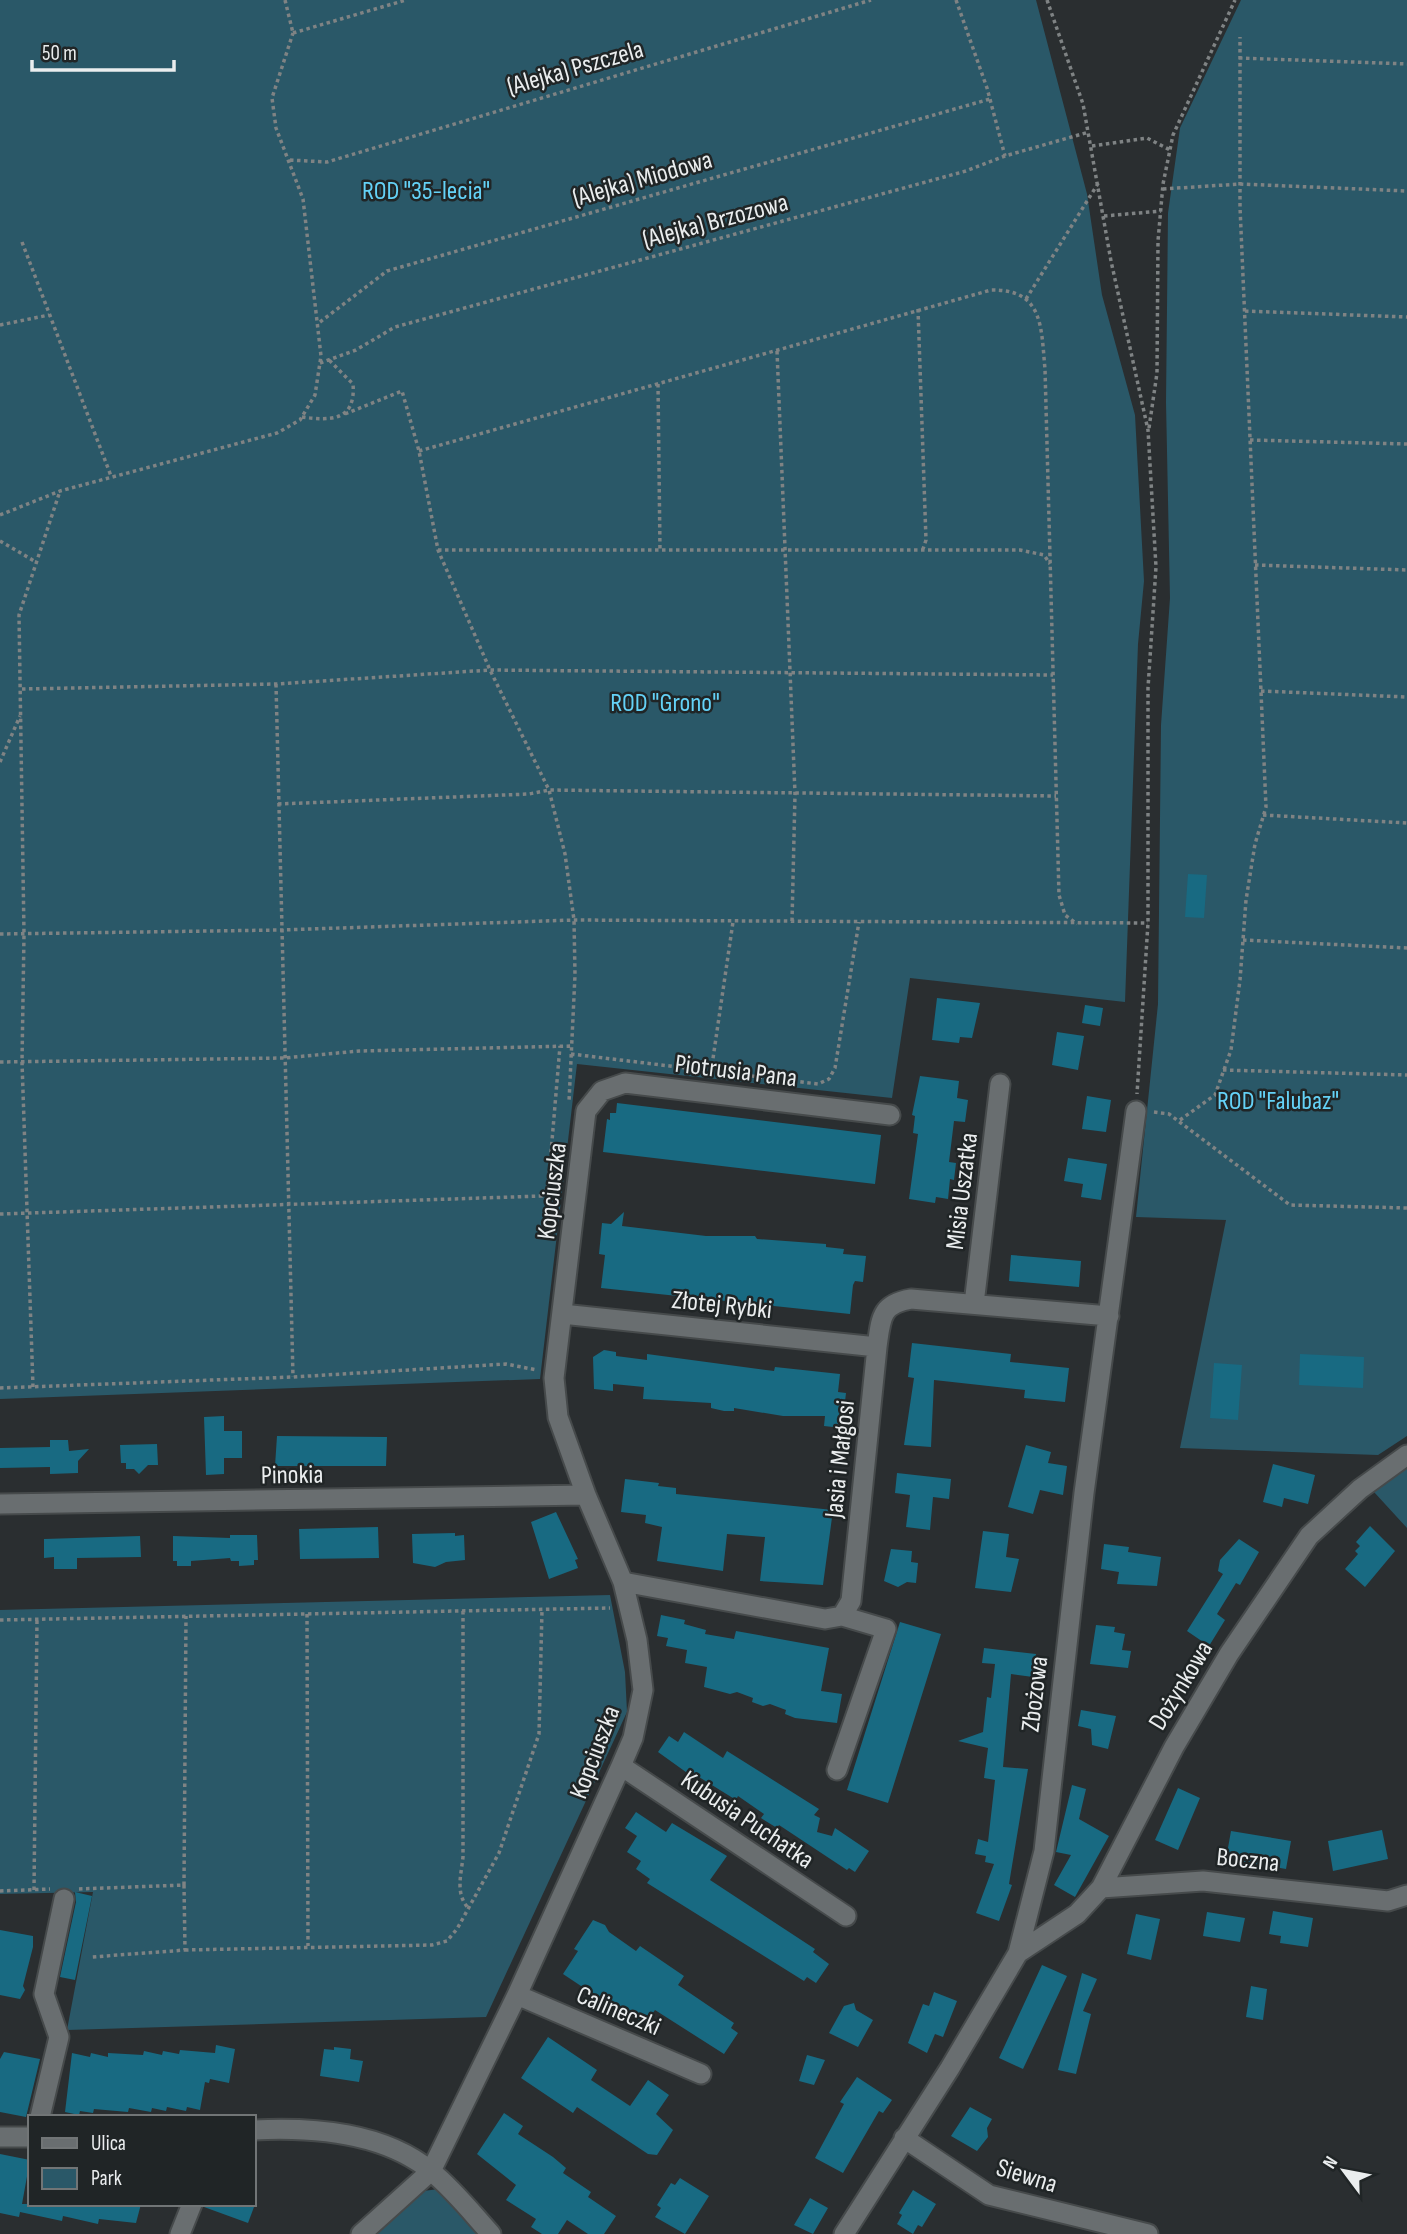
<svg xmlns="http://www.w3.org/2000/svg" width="1407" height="2234" font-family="'Sofia Sans Condensed',sans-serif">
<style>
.green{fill:#2a5868}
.building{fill:#186a82}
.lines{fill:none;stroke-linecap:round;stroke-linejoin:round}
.minor-casing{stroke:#464a4b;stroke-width:23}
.path{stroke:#7f8384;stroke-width:3.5;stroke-dasharray:3.5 3.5;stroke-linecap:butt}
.minor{stroke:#696e70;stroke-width:19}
.labels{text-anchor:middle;stroke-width:5;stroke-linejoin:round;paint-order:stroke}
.street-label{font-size:26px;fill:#eaedee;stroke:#202526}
.park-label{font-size:26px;fill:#64d2f7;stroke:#202526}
</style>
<rect width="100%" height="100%" fill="#2a2e30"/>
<path class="green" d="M 0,0 L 1036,0 L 1087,194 L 1102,295 L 1135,415 L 1144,581 L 1138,644 L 1125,1002 L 910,978 L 892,1098 L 577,1064 L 540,1379 L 0,1399 Z
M 1241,0 L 1407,0 L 1407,1436 L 1378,1455 L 1180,1448 L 1226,1220 L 1136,1217 L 1158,1004 L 1161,725 L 1170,598 L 1166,402 L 1168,213 L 1180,128 Z
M 1407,1468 L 1407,1528 L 1374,1492 Z
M 610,1595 L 625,1672 L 627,1712 L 486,2017 L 67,2030 L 93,1892 L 0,1894 L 0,1610 Z
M 438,2189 L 481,2234 L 376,2234 L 424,2191 Z"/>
<path class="building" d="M 1188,874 L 1207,875 L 1204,918 L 1185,917 Z
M 937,998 L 980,1003 L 972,1038 L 960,1037 L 959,1043 L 932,1040 Z
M 1085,1005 L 1103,1008 L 1100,1026 L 1082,1023 Z
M 1057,1032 L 1084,1036 L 1078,1070 L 1052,1065 Z
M 920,1076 L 959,1081 L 957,1098 L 968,1100 L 965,1122 L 954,1121 L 949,1162 L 956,1163 L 954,1180 L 950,1179 L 948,1199 L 936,1197 L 935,1203 L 909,1199 L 918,1134 L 913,1133 L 915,1116 L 912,1115 Z
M 1087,1096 L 1111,1100 L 1106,1132 L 1082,1129 Z
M 617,1103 L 881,1135 L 875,1184 L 603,1152 L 607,1119 L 610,1120 L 610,1113 L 616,1113 Z
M 1068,1158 L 1107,1164 L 1101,1200 L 1081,1197 L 1083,1184 L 1064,1181 Z
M 624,1212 L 622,1226 L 706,1236 L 755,1236 L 757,1239 L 826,1244 L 826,1247 L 844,1249 L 843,1254 L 866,1256 L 863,1282 L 855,1281 L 853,1285 L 850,1314 L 601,1288 L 605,1255 L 599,1254 L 602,1223 L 611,1224 Z
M 1011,1255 L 1081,1261 L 1079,1287 L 1009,1281 Z
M 912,1343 L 1011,1354 L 1010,1362 L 1069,1368 L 1065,1402 L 1024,1398 L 1025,1390 L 934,1380 L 931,1447 L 904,1445 L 914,1378 L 908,1377 Z
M 604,1350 L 616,1352 L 616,1356 L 647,1360 L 647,1354 L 774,1371 L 775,1367 L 840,1374 L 838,1392 L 846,1393 L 842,1428 L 824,1426 L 825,1416 L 783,1416 L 734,1408 L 734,1411 L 724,1411 L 711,1408 L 711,1403 L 643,1399 L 644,1387 L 613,1384 L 613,1391 L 594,1389 L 593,1357 Z
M 1300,1354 L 1364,1357 L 1363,1388 L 1299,1385 Z
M 1214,1363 L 1242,1365 L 1238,1420 L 1210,1418 Z
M 224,1416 L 224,1431 L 242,1431 L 242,1458 L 224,1458 L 224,1474 L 206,1475 L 204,1417 Z
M 277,1436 L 387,1437 L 386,1466 L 275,1466 Z
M 50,1440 L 68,1440 L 69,1451 L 89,1449 L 78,1461 L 78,1473 L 50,1474 L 50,1467 L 0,1468 L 0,1448 L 50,1447 Z
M 157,1444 L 158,1465 L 148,1465 L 139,1474 L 134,1469 L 126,1469 L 126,1463 L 121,1463 L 120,1445 Z
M 1026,1445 L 1051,1452 L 1048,1463 L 1067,1466 L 1063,1495 L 1040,1490 L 1033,1514 L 1008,1507 Z
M 1273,1464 L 1315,1475 L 1308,1504 L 1284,1498 L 1282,1507 L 1263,1502 Z
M 897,1473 L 951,1479 L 949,1499 L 933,1497 L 930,1530 L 906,1527 L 910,1495 L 895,1493 Z
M 625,1479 L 659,1483 L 658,1486 L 676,1488 L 676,1494 L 833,1510 L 823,1585 L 760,1581 L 765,1537 L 727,1534 L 723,1571 L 657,1561 L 662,1527 L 645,1523 L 646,1515 L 621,1512 Z
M 556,1512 L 578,1559 L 575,1560 L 578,1568 L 549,1579 L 531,1522 Z
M 1370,1526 L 1395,1551 L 1365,1587 L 1345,1569 L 1358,1554 L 1355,1551 L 1360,1546 L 1356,1542 Z
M 378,1527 L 379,1558 L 300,1559 L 299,1529 Z
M 983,1531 L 1009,1534 L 1006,1557 L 1019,1559 L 1011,1592 L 975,1588 Z
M 455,1533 L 455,1536 L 464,1535 L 465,1560 L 446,1562 L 435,1567 L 413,1563 L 412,1534 Z
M 230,1535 L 257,1535 L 258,1560 L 254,1560 L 254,1565 L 239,1566 L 239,1561 L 231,1561 L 230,1558 L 191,1561 L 191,1566 L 177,1566 L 177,1561 L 173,1561 L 173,1536 L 230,1538 Z
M 140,1536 L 141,1557 L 77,1558 L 77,1569 L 54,1569 L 54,1557 L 44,1558 L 44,1539 Z
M 1239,1539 L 1259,1552 L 1240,1585 L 1236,1583 L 1217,1614 L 1225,1620 L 1209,1646 L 1187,1631 L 1223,1574 L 1218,1571 L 1220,1560 Z
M 1104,1544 L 1129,1547 L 1128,1552 L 1161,1557 L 1157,1586 L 1117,1584 L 1119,1572 L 1101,1569 Z
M 891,1549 L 912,1551 L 911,1562 L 918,1563 L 916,1583 L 907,1582 L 898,1587 L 884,1581 Z
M 661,1615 L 685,1620 L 684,1624 L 706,1630 L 705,1634 L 734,1639 L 736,1631 L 829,1648 L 821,1691 L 842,1694 L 837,1723 L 795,1718 L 785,1714 L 786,1710 L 770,1704 L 763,1706 L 752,1702 L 753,1698 L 737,1692 L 730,1694 L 704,1687 L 707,1667 L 685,1663 L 687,1650 L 666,1646 L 668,1638 L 657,1636 Z
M 900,1622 L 941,1634 L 888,1803 L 847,1790 Z
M 1096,1625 L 1115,1627 L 1114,1632 L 1125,1634 L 1122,1650 L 1131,1651 L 1128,1668 L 1090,1664 Z
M 984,1648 L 1036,1654 L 1033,1677 L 1011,1674 L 1003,1767 L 1028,1769 L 1009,1884 L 1012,1885 L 999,1921 L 976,1913 L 994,1864 L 985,1862 L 986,1856 L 975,1854 L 978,1839 L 988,1842 L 995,1780 L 984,1778 L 988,1748 L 958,1741 L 983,1732 L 987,1697 L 991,1698 L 995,1664 L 982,1663 Z
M 1081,1710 L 1116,1716 L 1108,1749 L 1092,1745 L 1091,1729 L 1078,1726 Z
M 684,1732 L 723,1758 L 727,1751 L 819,1809 L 814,1815 L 820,1818 L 817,1832 L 832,1836 L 835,1828 L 869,1851 L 855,1872 L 849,1868 L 847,1870 L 779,1825 L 777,1828 L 761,1818 L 764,1814 L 738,1796 L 736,1800 L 699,1777 L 697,1780 L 658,1752 L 669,1736 L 678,1742 Z
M 1072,1785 L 1086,1789 L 1079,1819 L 1109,1836 L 1075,1897 L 1054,1885 L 1071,1855 L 1056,1852 Z
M 1178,1788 L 1200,1798 L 1178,1850 L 1155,1840 Z
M 636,1812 L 666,1832 L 672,1823 L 727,1856 L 710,1880 L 815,1949 L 813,1952 L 829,1964 L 816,1983 L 807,1977 L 804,1981 L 647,1883 L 650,1879 L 636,1869 L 641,1861 L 627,1852 L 637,1836 L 625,1828 Z
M 1382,1830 L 1388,1859 L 1333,1871 L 1328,1841 Z
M 1231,1831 L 1291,1841 L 1286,1869 L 1226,1859 Z
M 75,1892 L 92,1896 L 75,1980 L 60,1977 L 76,1902 Z
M 1273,1911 L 1313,1918 L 1308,1947 L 1280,1943 L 1281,1936 L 1269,1934 Z
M 1207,1912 L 1245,1918 L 1240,1942 L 1203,1936 Z
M 1136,1914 L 1160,1919 L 1151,1960 L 1127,1954 Z
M 593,1920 L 605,1925 L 609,1932 L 636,1951 L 640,1946 L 684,1976 L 678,1985 L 734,2023 L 731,2028 L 738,2033 L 724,2054 L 655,2010 L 645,2024 L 625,2011 L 623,2014 L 563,1974 L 578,1951 L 574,1949 Z
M 0,1930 L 33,1936 L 33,1947 L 23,1986 L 25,1990 L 20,1999 L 0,1995 Z
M 1042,1965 L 1067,1976 L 1023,2069 L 999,2058 Z
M 1082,1973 L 1097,1979 L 1083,2011 L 1091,2014 L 1076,2074 L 1058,2070 Z
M 1251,1986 L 1267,1989 L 1263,2020 L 1246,2017 Z
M 934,1992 L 957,2001 L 943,2037 L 935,2034 L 927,2053 L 908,2043 L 923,2004 L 929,2006 Z
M 854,2003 L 856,2010 L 873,2020 L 858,2047 L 829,2033 L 844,2006 Z
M 548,2037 L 597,2070 L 591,2080 L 630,2106 L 648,2080 L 669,2095 L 656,2114 L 673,2130 L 657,2155 L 648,2154 L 577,2107 L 573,2113 L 521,2078 Z
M 216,2045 L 235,2049 L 229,2083 L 210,2079 L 209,2083 L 205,2082 L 200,2110 L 187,2107 L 186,2111 L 167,2107 L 166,2111 L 152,2108 L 151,2112 L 129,2108 L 128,2112 L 94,2109 L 93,2113 L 80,2111 L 79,2115 L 65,2112 L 72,2053 L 90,2057 L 91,2053 L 108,2057 L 108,2053 L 143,2055 L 144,2051 L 162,2055 L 163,2051 L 179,2054 L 180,2050 L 215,2053 Z
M 334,2047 L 351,2049 L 350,2059 L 363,2061 L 359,2082 L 320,2076 L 324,2049 L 334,2050 Z
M 4,2052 L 40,2059 L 26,2117 L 0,2112 L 0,2059 Z
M 807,2055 L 825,2060 L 814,2085 L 799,2081 Z
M 857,2077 L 892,2100 L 883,2113 L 879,2111 L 843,2173 L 815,2158 L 844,2104 L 840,2102 Z
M 970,2107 L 992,2119 L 987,2128 L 988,2137 L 977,2151 L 951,2136 Z
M 504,2113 L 523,2126 L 518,2134 L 553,2157 L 566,2168 L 563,2173 L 591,2192 L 588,2197 L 616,2216 L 604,2234 L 588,2234 L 567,2220 L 558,2234 L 542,2234 L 531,2227 L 536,2219 L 506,2200 L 516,2185 L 477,2154 Z
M 0,2154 L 30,2160 L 22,2204 L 141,2204 L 136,2223 L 99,2219 L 98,2224 L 63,2216 L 62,2221 L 20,2212 L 19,2217 L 0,2213 Z
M 680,2178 L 709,2196 L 685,2234 L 655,2217 L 661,2208 L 657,2205 L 671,2183 L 675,2185 Z
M 913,2190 L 936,2204 L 922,2227 L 918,2225 L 913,2234 L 897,2224 L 902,2215 L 899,2213 Z
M 810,2198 L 828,2208 L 813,2234 L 794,2225 Z
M 204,2204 L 246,2204 L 254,2207 L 248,2223 L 204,2207 Z"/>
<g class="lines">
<defs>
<path id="minor" d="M 974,1304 L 1000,1084
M 562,1314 L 877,1347
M 0,1504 L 586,1495
M 623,1582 L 825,1619 L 842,1616 L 851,1601 L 877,1347 C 881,1319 880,1304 911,1299 L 1109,1316
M 621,1766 L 846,1916
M 837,1770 L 886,1629 L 842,1616
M 1101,1888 L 1203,1881 L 1388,1901 L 1407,1895
M 1018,1953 L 1077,1914 L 1101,1888 L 1174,1747 L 1229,1654 L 1309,1536 L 1360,1489 L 1407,1455
M 517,1995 L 701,2074
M 40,2117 L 59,2037 L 44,1994 L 64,1899
M 254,2130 C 314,2127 384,2132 432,2172 C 454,2190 472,2213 491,2234
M 0,2137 L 30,2137
M 904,2138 L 989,2195 L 1148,2234
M 180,2234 L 192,2204
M 361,2234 L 431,2171 L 517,1995 L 621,1766 L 633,1738 L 643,1690 L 637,1640 L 623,1582 L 586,1495 L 558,1417 L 554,1378 L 586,1111 L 602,1091 L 625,1083 L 890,1115
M 844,2234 L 950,2068 L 1018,1953 L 1044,1851 L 1084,1493 L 1136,1111"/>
</defs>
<use href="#minor" class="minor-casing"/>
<path class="path" d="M 285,0 L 293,33
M 956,0 L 987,88 L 1005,156
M 1047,0 L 1083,104 L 1111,261 L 1148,430 L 1156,567 L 1148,688 L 1148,923 L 1137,1094
M 293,33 L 406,0
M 1239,58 L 1407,64
M 1092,146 L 1147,138 L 1170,150
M 290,160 L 327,162 L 871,0
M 1163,189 L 1240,184 L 1407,191
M 1104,216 L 1161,211
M 22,242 L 111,476
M 1026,299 L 1099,182
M 918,309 L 926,540 L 923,549
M 1245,311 L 1407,317
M 320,322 L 387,271 L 990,99
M 0,325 L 49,315
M 777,351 L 795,794 L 792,922
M 320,363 L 356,350 L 395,327 L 966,171 L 1005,156 L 1089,132
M 658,384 L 660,550
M 345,414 L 402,391 L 419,451 L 438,550 L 490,670 L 549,790 L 565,854 L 574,920 L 575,975 L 569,1102
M 302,417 C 331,421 356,421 353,384 L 329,360
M 1149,428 L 1157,373 L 1158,241 L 1163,184 L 1173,135 L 1235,0
M 1250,440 L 1407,444
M 419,451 L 991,290 C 1044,289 1041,328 1045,369 L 1059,895 L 1065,915 L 1077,924
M 0,515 L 60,491 L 277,433 L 300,420 L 315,395 L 321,356 L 303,199 L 276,128 L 272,98 L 293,33
M 0,541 L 36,562
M 438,550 L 1020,550 L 1044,555 L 1050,564
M 1255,565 L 1407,570
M 276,684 L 293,1377
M 22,689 L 276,684 L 490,670 L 1053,675
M 1261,691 L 1407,697
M 0,762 L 20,716
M 278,804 L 529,794 L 549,790 L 1056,796
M 1263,815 L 1407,823
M 0,934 L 281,930 L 574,920 L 1148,923
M 1243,940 L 1407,948
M 571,1054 L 818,1084 L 829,1079 L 835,1068 L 859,922
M 0,1062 L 284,1058 L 359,1051 L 572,1046
M 1223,1070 L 1407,1075
M 711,1072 L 733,922
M 1154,1112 L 1169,1114 L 1290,1205 L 1407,1208
M 1180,1120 L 1215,1095 L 1231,1050 L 1240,980 L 1246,900 L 1255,844 L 1266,807 L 1240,207 L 1240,37
M 0,1214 L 542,1196 L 548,1188 L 560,1046
M 33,1387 L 22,1062 L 24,934 L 19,615 L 60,491
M 0,1388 L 293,1377 L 506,1364 L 537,1370
M 463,1611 L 463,1857 C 461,1876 455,1894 469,1909
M 307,1614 L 308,1946
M 0,1620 L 610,1608
M 184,1885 L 186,1616
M 79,1889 L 184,1885 L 185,1950 L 92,1957
M 34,1890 L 37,1619
M 0,1891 L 50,1889
M 185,1950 L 432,1945 L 447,1941 L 457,1929 L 499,1853 L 539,1734 L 542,1610"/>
<use href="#minor" class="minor"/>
</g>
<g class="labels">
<g class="street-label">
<text transform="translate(575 67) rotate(-16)" y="9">(Alejka) Pszczela</text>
<text transform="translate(642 178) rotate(-16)" y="9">(Alejka) Miodowa</text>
<text transform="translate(715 220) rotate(-15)" y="9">(Alejka) Brzozowa</text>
<text transform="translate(736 1070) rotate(7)" y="9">Piotrusia Pana</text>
<text transform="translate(551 1191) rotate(-83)" y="9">Kopciuszka</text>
<text transform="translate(961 1191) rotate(-83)" y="9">Misia Uszatka</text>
<text transform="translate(722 1304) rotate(6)" y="9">Złotej Rybki</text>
<text transform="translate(839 1459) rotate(-84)" y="9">Jasia i Małgosi</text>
<text transform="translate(292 1474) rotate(-1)" y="9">Pinokia</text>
<text transform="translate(1180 1685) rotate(-59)" y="9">Dożynkowa</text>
<text transform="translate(1034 1694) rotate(-83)" y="9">Zbożowa</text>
<text transform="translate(594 1752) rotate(-69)" y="9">Kopciuszka</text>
<text transform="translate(748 1819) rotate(34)" y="9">Kubusia Puchatka</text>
<text transform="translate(1248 1859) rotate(6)" y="9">Boczna</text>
<text transform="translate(619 2010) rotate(23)" y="9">Calineczki</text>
<text transform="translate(1027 2175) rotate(17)" y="9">Siewna</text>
</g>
<g class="park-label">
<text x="426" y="199">ROD "35-lecia"</text>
<text x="665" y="711">ROD "Grono"</text>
<text x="1278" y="1109">ROD "Falubaz"</text>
</g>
</g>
<rect x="28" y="2115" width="228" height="91" fill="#202526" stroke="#717576" stroke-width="2"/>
<rect x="42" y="2138" width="35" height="10" fill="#696e70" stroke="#717576" stroke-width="2"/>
<text x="91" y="2150" font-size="21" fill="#eaedee">Ulica</text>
<rect x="42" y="2168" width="35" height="21" fill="#2a5868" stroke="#717576" stroke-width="2"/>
<text x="91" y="2185" font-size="21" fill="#eaedee">Park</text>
<g transform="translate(1344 2171) rotate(302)" stroke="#202526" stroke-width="5" paint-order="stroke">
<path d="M0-5L12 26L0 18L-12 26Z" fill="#eaedee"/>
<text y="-10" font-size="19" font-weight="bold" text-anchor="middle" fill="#eaedee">N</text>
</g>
<path d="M32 60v10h142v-10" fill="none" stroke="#eaedee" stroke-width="3.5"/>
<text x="42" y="60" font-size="21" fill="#eaedee" stroke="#202526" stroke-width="5" paint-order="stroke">50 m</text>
</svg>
